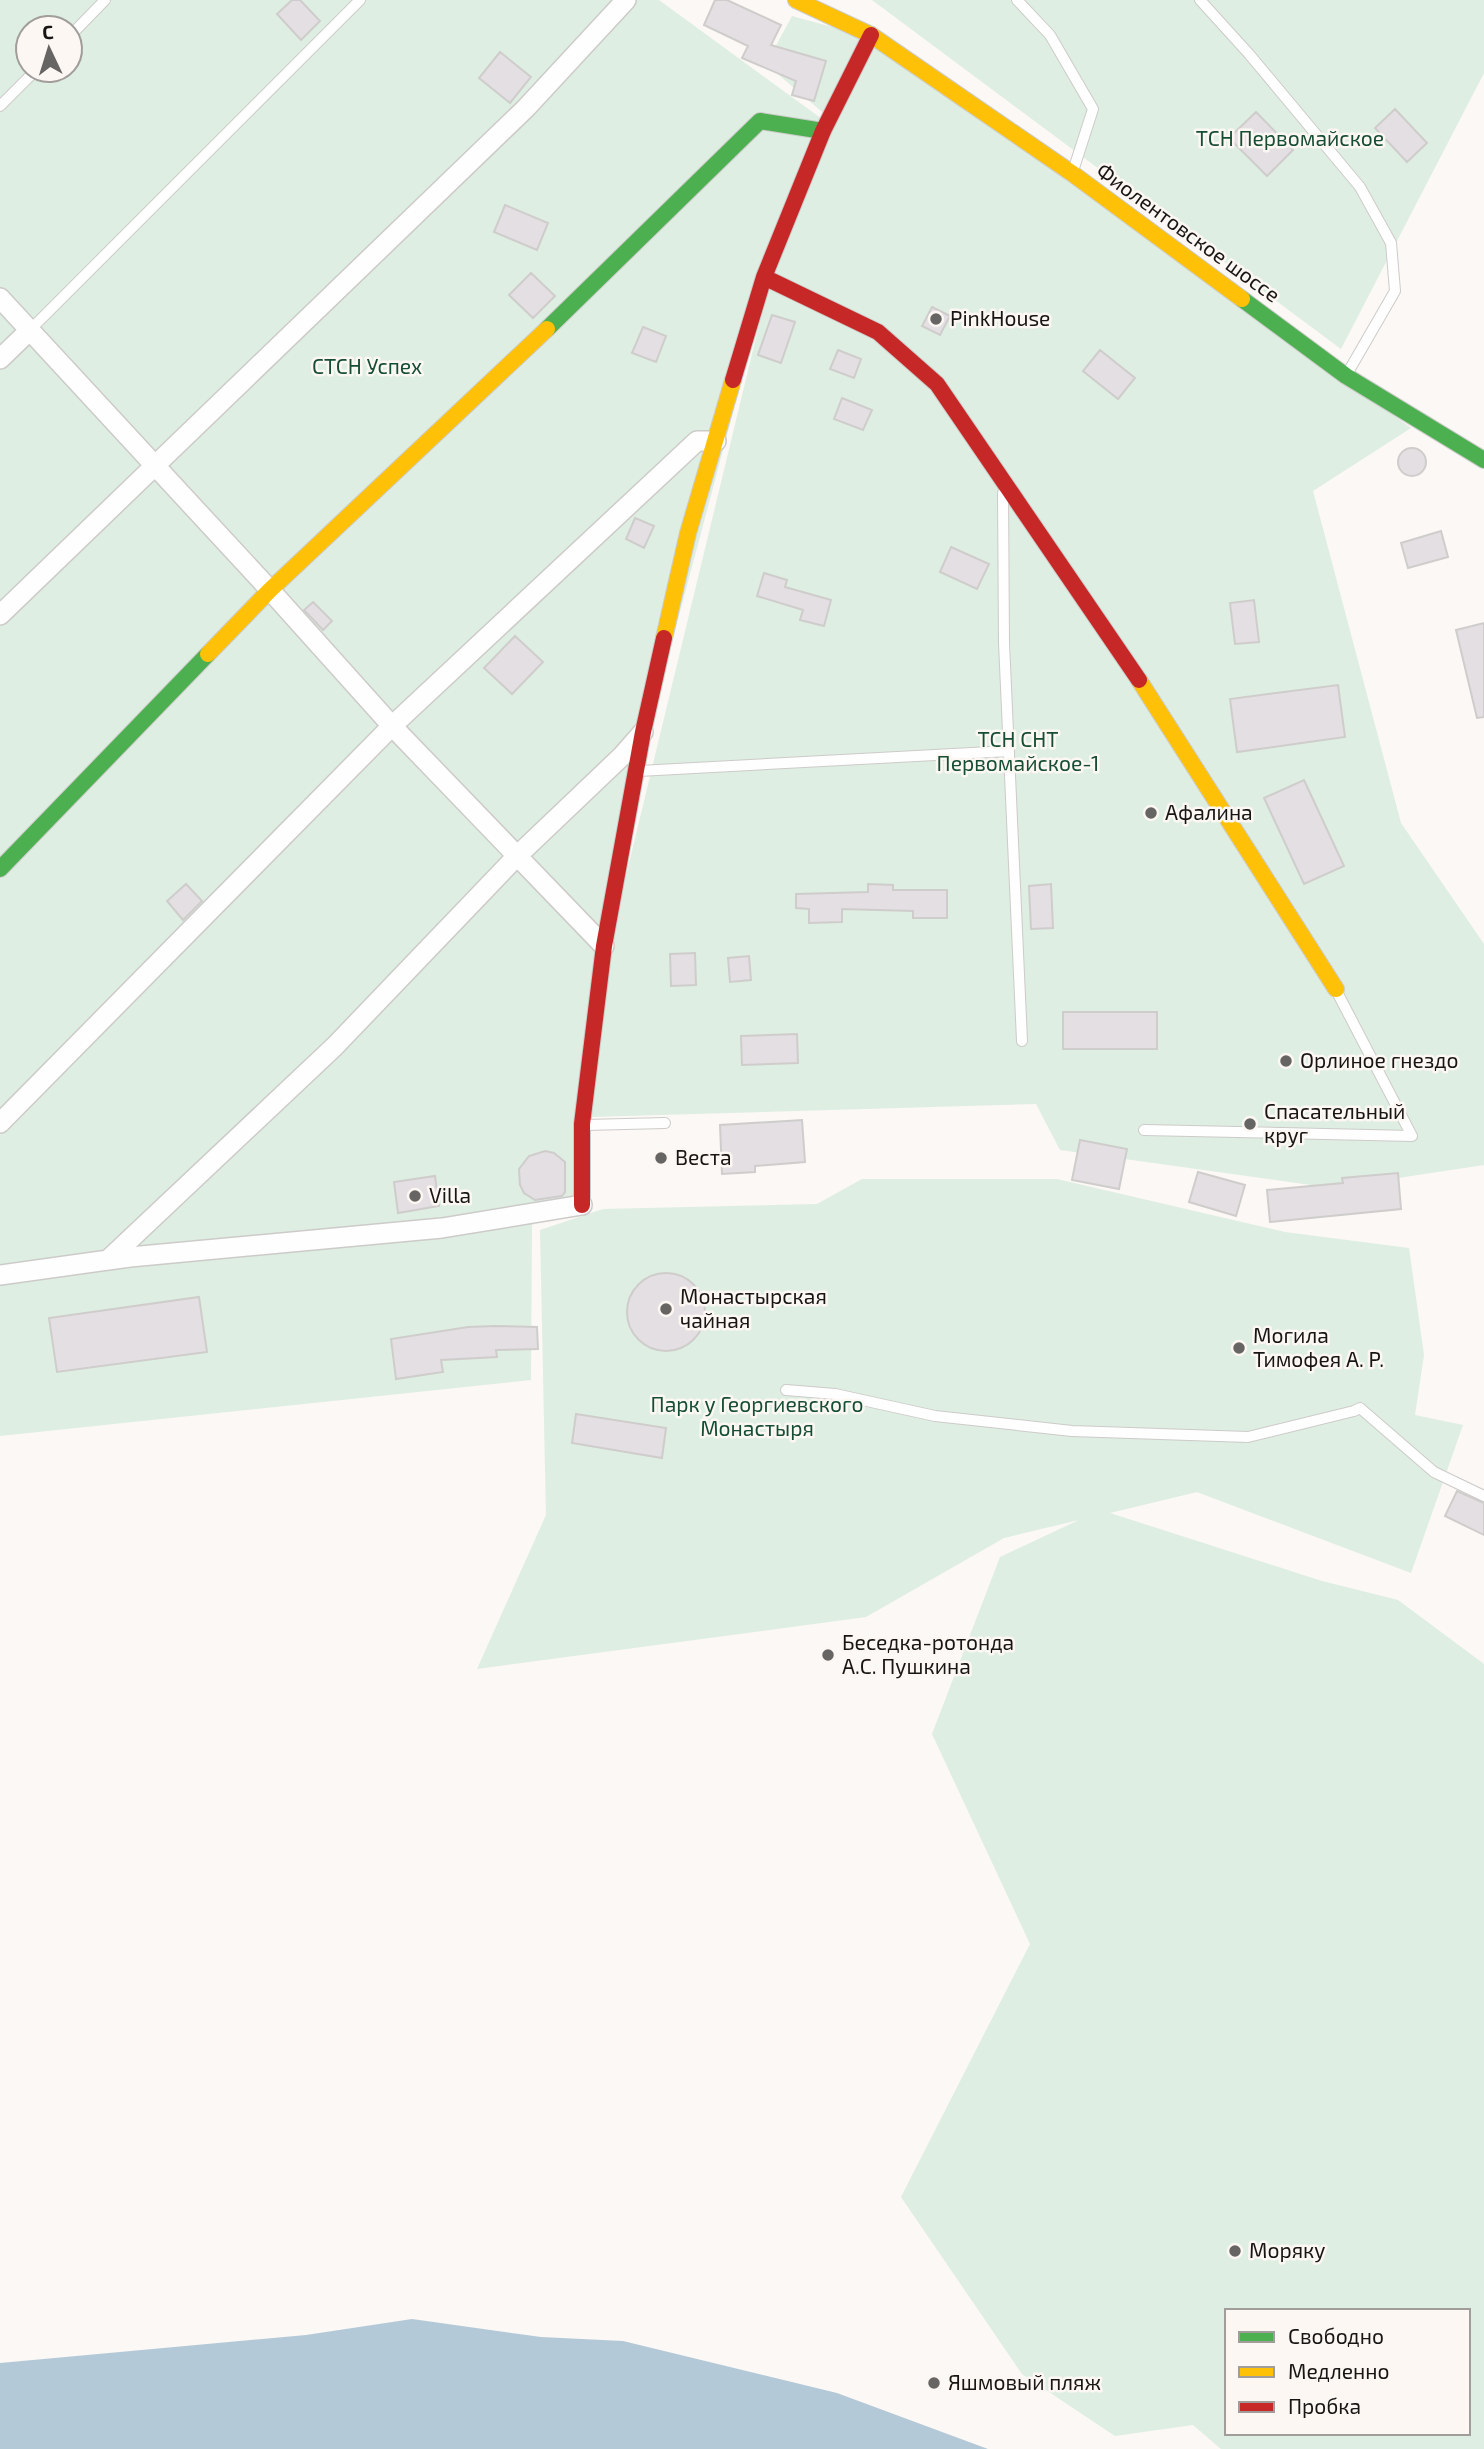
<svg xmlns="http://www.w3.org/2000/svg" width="1484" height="2449" font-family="'Exo 2',sans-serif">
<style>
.green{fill:#deeee2;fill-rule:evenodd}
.water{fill:#b4c9d7}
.building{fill:#e4dfe2;stroke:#cfcdcc;stroke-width:2}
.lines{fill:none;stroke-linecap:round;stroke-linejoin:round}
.lane-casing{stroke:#cdcbc9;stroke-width:12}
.street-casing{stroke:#cdcbc9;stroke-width:22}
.fast-casing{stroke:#cdcbc9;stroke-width:18}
.slow-casing{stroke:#cdcbc9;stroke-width:18}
.jam-casing{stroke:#cdcbc9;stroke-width:18}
.lane{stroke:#fefefe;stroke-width:10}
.street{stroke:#fefefe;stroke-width:19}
.fast{stroke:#4caf50;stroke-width:16}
.slow{stroke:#ffc107;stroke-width:16}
.jam{stroke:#c62828;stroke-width:16}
.poi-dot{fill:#676563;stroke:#fdf7f3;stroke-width:2.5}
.labels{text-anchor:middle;stroke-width:5;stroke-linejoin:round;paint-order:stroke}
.park-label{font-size:21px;fill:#154e32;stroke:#fdf7f3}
.street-label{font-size:21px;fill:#171614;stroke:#fdf7f3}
.poi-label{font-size:21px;fill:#171614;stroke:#fdf7f3;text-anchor:start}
</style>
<rect width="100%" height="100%" fill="#fbf8f5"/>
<path class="green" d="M 0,0 L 659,0 L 833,127 L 835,123 L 766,64 L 792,16 L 854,33 L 873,44 L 1075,183 L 1411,428 L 1313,491 L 1401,823 L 1484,944 L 1484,1165 L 1332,1188 L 1060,1150 L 1036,1104 L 591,1117 L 609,946 L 768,288 L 805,195 L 767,285 L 660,687 L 602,959 L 575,1199 L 532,1225 L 531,1380 L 0,1436 ZM 28,28 L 70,28 L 70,70 L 28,70 Z
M 872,0 L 1484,0 L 1484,73 L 1341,349 Z
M 862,1179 L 1057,1179 L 1285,1232 L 1409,1248 L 1424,1355 L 1415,1415 L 1463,1425 L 1411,1573 L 1197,1492 L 1110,1513 L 1322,1581 L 1398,1600 L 1484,1664 L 1484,2449 L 1221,2449 L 1193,2425 L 1115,2436 L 1022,2374 L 901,2197 L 1030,1944 L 932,1734 L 1000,1557 L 1079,1520 L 1004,1538 L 866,1617 L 477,1669 L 546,1515 L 540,1230 L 603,1209 L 817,1204 ZM 1227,2311 L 1468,2311 L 1468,2433 L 1227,2433 Z"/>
<path class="water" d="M 412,2319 L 541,2337 L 623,2341 L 837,2393 L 988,2449 L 0,2449 L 0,2363 L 306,2335 Z"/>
<path class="building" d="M 292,0 L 300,0 L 320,21 L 301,40 L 277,14 Z
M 715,0 L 727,0 L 781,25 L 771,45 L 826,61 L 814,101 L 792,95 L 796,81 L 742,58 L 748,46 L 704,25 Z
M 500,52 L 531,77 L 510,103 L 479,78 Z
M 1395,109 L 1427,143 L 1407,162 L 1375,128 Z
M 1256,112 L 1293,150 L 1267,176 L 1229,138 Z
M 505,205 L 548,223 L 537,250 L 494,232 Z
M 531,273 L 555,296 L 533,318 L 509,295 Z
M 932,307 L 950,316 L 940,335 L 922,326 Z
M 772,315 L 795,322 L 781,363 L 758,355 Z
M 643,327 L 666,336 L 656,362 L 632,353 Z
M 838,350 L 861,359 L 854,378 L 830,369 Z
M 1100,350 L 1135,378 L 1118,399 L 1083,371 Z
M 842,398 L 872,410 L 863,430 L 834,419 Z
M1398 462a14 14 0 1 1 28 0a14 14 0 1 1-28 0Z
M 635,518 L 654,526 L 644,548 L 626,539 Z
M 1441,531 L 1448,557 L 1408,568 L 1401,543 Z
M 951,547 L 989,564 L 977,589 L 940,572 Z
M 764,573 L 787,580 L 785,587 L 831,600 L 824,626 L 800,620 L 803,610 L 757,596 Z
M 1254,600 L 1259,642 L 1235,644 L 1230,603 Z
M 313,602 L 332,621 L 323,630 L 304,610 Z
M 1484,623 L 1484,717 L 1477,718 L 1456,630 Z
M 515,636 L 543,662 L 512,694 L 484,668 Z
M 1338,685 L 1345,737 L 1237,752 L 1230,699 Z
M 1304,780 L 1344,866 L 1304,884 L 1264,798 Z
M 186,884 L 202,901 L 183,920 L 167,901 Z
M 868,884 L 893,885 L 893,890 L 947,890 L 947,918 L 913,918 L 913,911 L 842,909 L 842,922 L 809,923 L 809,909 L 796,908 L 796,894 L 868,892 Z
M 1051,884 L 1053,928 L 1031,929 L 1029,886 Z
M 695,953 L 696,985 L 671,986 L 670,954 Z
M 749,956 L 751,980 L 730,982 L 728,958 Z
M 1063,1012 L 1157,1012 L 1157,1049 L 1063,1049 Z
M 797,1034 L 798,1063 L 742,1065 L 741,1036 Z
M 802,1120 L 805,1162 L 755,1166 L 755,1172 L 722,1174 L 720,1125 Z
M 1080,1140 L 1127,1149 L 1119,1189 L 1072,1180 Z
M 545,1151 L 554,1153 L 565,1162 L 565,1192 L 562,1196 L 535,1200 L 524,1193 L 520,1185 L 519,1169 L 529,1156 Z
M 1198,1172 L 1245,1185 L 1236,1216 L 1189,1202 Z
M 1398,1173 L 1401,1209 L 1270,1222 L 1267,1190 L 1343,1183 L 1342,1178 Z
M 435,1176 L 439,1206 L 398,1213 L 394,1182 Z
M627 1312a39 39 0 1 1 78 0a39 39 0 1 1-78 0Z
M 199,1297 L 207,1352 L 57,1372 L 49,1318 Z
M 495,1326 L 537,1327 L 538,1349 L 496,1350 L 497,1357 L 441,1360 L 443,1372 L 396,1379 L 391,1339 L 468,1327 Z
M 576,1414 L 666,1428 L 662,1458 L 572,1443 Z
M 1457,1491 L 1484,1503 L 1484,1535 L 1445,1516 Z"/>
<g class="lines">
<defs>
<path id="lane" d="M 1017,0 L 1050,35 L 1093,109 L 1073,171
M 1200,0 L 1249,54 L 1360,187 L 1391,243 L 1395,291 L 1347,374
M 70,36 L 105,0
M 0,106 L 36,70
M 30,330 L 360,0
M 1003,493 L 1004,643 L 1022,1041
M 639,771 L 1009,751
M 586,1125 L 665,1123
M 1144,1130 L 1412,1136 L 1337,992
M 786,1390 L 835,1394 L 935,1416 L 1072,1431 L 1248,1437 L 1354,1411 L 1360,1408 L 1434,1472 L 1484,1496"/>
<path id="street" d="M 0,298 L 270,590 L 392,726 L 604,946
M 0,359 L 30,330
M 0,615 L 526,108 L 626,0
M 0,1123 L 392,726 L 697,441 L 716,441
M 108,1260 L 335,1046 L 516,857 L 622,756 L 643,732
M 0,1275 L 130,1257 L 442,1228 L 582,1205"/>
<path id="fast" d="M 1242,299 L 1346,376 L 1484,460
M 547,329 L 760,121 L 823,131
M 0,869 L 208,654"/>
<path id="slow" d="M 796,0 L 871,35 L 1073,174 L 1242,299
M 664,638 L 688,533 L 733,380
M 208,654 L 270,590 L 547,329
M 1139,680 L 1336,989"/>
<path id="jam" d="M 764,277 L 878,332 L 937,384 L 1139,680
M 733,380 L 764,277 L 823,131 L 871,35
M 582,1205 L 582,1124 L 604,946 L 643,732 L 664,638"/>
</defs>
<use href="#lane" class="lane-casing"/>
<use href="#street" class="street-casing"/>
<use href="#fast" class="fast-casing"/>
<use href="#slow" class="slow-casing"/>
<use href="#jam" class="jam-casing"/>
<use href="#lane" class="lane"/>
<use href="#street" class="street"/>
<use href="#fast" class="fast"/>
<use href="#slow" class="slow"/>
<use href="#jam" class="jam"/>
</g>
<g class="poi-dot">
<circle cx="936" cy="319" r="7"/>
<circle cx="1151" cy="813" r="7"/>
<circle cx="1286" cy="1061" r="7"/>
<circle cx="1250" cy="1124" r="7"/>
<circle cx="661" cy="1158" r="7"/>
<circle cx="415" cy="1196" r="7"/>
<circle cx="666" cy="1309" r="7"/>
<circle cx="1239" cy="1348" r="7"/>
<circle cx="828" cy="1655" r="7"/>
<circle cx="1235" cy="2251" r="7"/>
<circle cx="934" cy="2383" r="7"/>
</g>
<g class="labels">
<g class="park-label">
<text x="1290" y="146">ТСН Первомайское</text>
<text x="367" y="374">СТСН Успех</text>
<text x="1018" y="747">ТСН СНТ<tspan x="1018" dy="24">Первомайское-1</tspan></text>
<text x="757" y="1412">Парк у Георгиевского<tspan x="757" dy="24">Монастыря</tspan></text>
</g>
<g class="street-label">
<text transform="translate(1188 233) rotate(36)" y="7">Фиолентовское шоссе</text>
</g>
<g class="poi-label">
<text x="950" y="326">PinkHouse</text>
<text x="1165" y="820">Афалина</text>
<text x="1300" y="1068">Орлиное гнездо</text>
<text x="1264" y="1119">Спасательный<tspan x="1264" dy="24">круг</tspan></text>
<text x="675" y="1165">Веста</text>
<text x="429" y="1203">Villa</text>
<text x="680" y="1304">Монастырская<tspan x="680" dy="24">чайная</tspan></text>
<text x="1253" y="1343">Могила<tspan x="1253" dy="24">Тимофея А. Р.</tspan></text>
<text x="842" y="1650">Беседка-ротонда<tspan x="842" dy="24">А.С. Пушкина</tspan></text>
<text x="1249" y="2258">Моряку</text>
<text x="948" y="2390">Яшмовый пляж</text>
</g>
</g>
<rect x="1225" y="2309" width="245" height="126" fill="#fdf7f3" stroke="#a19d9a" stroke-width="2"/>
<rect x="1239" y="2332" width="35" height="10" fill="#4caf50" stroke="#a19d9a" stroke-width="2"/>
<text x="1288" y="2344" font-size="21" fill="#171614">Свободно</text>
<rect x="1239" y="2367" width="35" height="10" fill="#ffc107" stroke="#a19d9a" stroke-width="2"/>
<text x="1288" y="2379" font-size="21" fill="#171614">Медленно</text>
<rect x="1239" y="2402" width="35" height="10" fill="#c62828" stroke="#a19d9a" stroke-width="2"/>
<text x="1288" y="2414" font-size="21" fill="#171614">Пробка</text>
<g transform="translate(49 49) rotate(356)"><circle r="33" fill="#fdf7f3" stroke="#a19d9a" stroke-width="2"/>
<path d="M0-5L12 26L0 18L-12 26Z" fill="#676563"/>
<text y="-10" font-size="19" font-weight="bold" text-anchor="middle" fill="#171614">С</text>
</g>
</svg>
